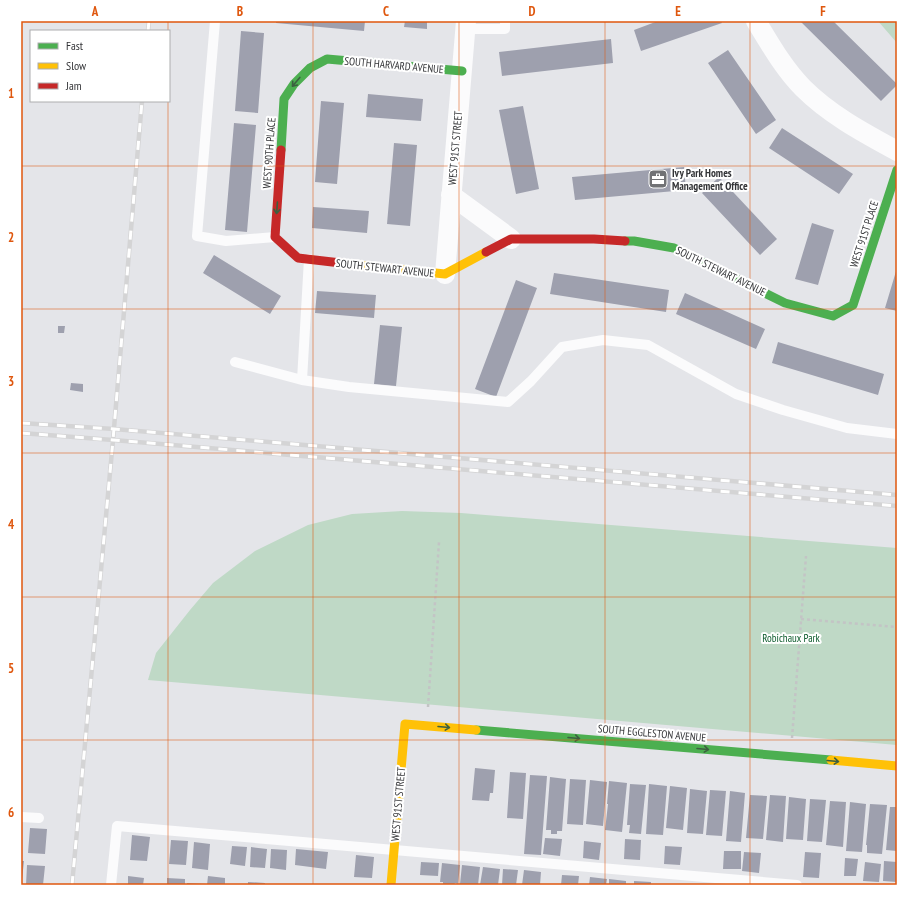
<svg xmlns="http://www.w3.org/2000/svg" width="918" height="906" font-family="'PT Sans Narrow',sans-serif">
<style>
.green{fill:#bfd9c6}
.building{fill:#9ea0ae}
.lines{fill:none;stroke-linecap:round;stroke-linejoin:round}
.path{stroke:#c3c4c5;stroke-width:2.5;stroke-dasharray:3 3;stroke-linecap:butt}
.lane{stroke:#fbfbfc;stroke-width:10}
.street{stroke:#fbfbfc;stroke-width:20}
.fast{stroke:#4caf50;stroke-width:9}
.slow{stroke:#ffc107;stroke-width:9}
.jam{stroke:#c62828;stroke-width:9}
.rail-casing{stroke:#d4d4d5;stroke-width:4.5}
.rail{stroke:#fff;stroke-width:3;stroke-dasharray:9;stroke-linecap:butt}
.oneway{stroke:#3c5f40}
.grid{fill:none;stroke:#df570e;stroke-width:1;stroke-opacity:0.55}
.labels{text-anchor:middle;stroke-width:4;stroke-linejoin:round;paint-order:stroke}
.street-label{font-size:11px;fill:#333437;stroke:#fff}
.poi-label{font-size:11px;font-weight:bold;fill:#333437;stroke:#fff;text-anchor:start}
.park-label{font-size:11px;fill:#0d5c2d;stroke:#fff}
.neatline{fill:none;stroke:#df570e;stroke-width:1.5}
.grid-label{font-size:13px;text-anchor:middle;font-weight:bold;fill:#df570e}
</style>
<rect width="100%" height="100%" fill="#e4e5e9"/>
<path class="green" d="M 878,21 L 897,21 L 897,43 Z
M 402,511 L 461,513 L 897,548 L 897,745 L 148,680 L 156,653 L 190,610 L 213,583 L 255,551 L 308,525 L 352,514 Z"/>
<path class="building" d="M 276,21 L 365,21 L 364,31 L 276,23 Z
M 405,21 L 427,21 L 427,29 L 404,27 Z
M 658,21 L 721,21 L 722,23 L 641,51 L 634,30 Z
M 803,21 L 833,21 L 897,84 L 897,85 L 881,101 L 801,22 Z
M 241,31 L 264,33 L 258,113 L 235,111 Z
M 611,39 L 613,63 L 502,76 L 499,52 Z
M 728,50 L 776,120 L 756,134 L 708,63 Z
M 368,94 L 423,99 L 421,121 L 366,117 Z
M 321,101 L 344,103 L 337,184 L 315,182 Z
M 523,106 L 539,189 L 516,194 L 499,110 Z
M 234,123 L 256,125 L 247,232 L 225,230 Z
M 782,128 L 853,174 L 839,194 L 769,148 Z
M 394,143 L 417,145 L 410,226 L 387,224 Z
M 684,167 L 686,190 L 575,200 L 572,177 Z
M 719,177 L 777,239 L 760,255 L 702,193 Z
M 313,207 L 369,211 L 367,233 L 312,228 Z
M 812,223 L 834,230 L 818,285 L 795,279 Z
M 214,255 L 281,296 L 270,314 L 203,273 Z
M 897,268 L 897,311 L 885,308 Z
M 554,273 L 669,290 L 666,312 L 550,294 Z
M 516,280 L 537,288 L 496,397 L 475,389 Z
M 317,291 L 376,295 L 374,318 L 315,313 Z
M 685,293 L 765,329 L 756,349 L 676,314 Z
M 380,325 L 402,327 L 396,386 L 374,384 Z
M 58,326 L 65,326 L 64,333 L 58,333 Z
M 778,342 L 884,374 L 878,395 L 772,363 Z
M 71,383 L 83,384 L 83,392 L 70,390 Z
M 475,768 L 495,770 L 493,793 L 490,793 L 489,801 L 472,800 Z
M 510,772 L 526,773 L 523,819 L 507,818 Z
M 530,775 L 547,776 L 541,855 L 524,854 Z
M 550,777 L 566,779 L 562,831 L 557,831 L 557,834 L 551,834 L 551,830 L 546,830 Z
M 570,779 L 586,780 L 583,825 L 567,824 Z
M 590,780 L 607,782 L 603,826 L 586,824 Z
M 609,781 L 627,783 L 622,832 L 605,830 L 608,804 L 607,804 Z
M 630,784 L 646,785 L 641,834 L 629,833 L 630,825 L 627,825 Z
M 649,784 L 667,786 L 663,835 L 646,834 Z
M 670,786 L 687,788 L 683,830 L 666,828 Z
M 690,789 L 707,791 L 703,834 L 687,833 Z
M 710,790 L 726,791 L 722,836 L 706,835 Z
M 730,791 L 745,793 L 741,842 L 726,841 Z
M 750,795 L 767,796 L 763,839 L 746,838 Z
M 770,795 L 786,796 L 783,842 L 766,840 Z
M 789,797 L 806,799 L 803,840 L 786,839 Z
M 810,799 L 826,800 L 822,842 L 807,841 Z
M 830,801 L 846,802 L 843,847 L 826,845 Z
M 850,802 L 866,804 L 862,852 L 846,851 Z
M 870,804 L 887,805 L 882,854 L 867,853 L 867,845 L 866,845 Z
M 890,807 L 897,807 L 897,851 L 886,850 Z
M 30,828 L 47,829 L 45,854 L 28,853 Z
M 132,835 L 150,837 L 147,861 L 130,860 Z
M 545,838 L 562,839 L 560,856 L 543,854 Z
M 625,839 L 641,840 L 640,860 L 624,859 Z
M 171,840 L 188,841 L 186,865 L 169,864 Z
M 584,841 L 601,843 L 599,860 L 583,858 Z
M 194,842 L 210,844 L 208,870 L 192,868 Z
M 232,846 L 247,847 L 245,866 L 230,864 Z
M 665,846 L 682,847 L 680,865 L 664,864 Z
M 251,847 L 267,849 L 265,868 L 250,867 Z
M 271,849 L 287,850 L 286,870 L 270,868 Z
M 296,849 L 328,852 L 326,869 L 295,865 Z
M 724,851 L 741,851 L 741,869 L 723,869 Z
M 744,852 L 761,853 L 759,873 L 742,871 Z
M 805,852 L 821,853 L 819,878 L 803,877 Z
M 356,855 L 374,857 L 372,878 L 354,877 Z
M 845,858 L 858,859 L 856,876 L 844,876 Z
M 21,861 L 24,861 L 22,879 L 21,879 Z
M 884,861 L 897,862 L 897,882 L 883,881 Z
M 421,862 L 439,863 L 438,876 L 420,875 Z
M 865,862 L 881,864 L 879,882 L 863,881 Z
M 442,863 L 460,865 L 458,884 L 455,883 L 454,885 L 443,885 L 443,882 L 440,882 Z
M 27,865 L 45,866 L 43,885 L 26,885 Z
M 462,865 L 480,867 L 478,885 L 460,884 Z
M 483,867 L 500,869 L 498,885 L 480,885 Z
M 503,869 L 518,870 L 516,885 L 502,885 Z
M 524,870 L 541,872 L 540,885 L 522,885 Z
M 562,875 L 579,876 L 578,885 L 561,885 Z
M 128,876 L 144,878 L 143,885 L 128,885 Z
M 208,876 L 225,878 L 225,885 L 207,885 Z
M 590,877 L 607,879 L 606,885 L 589,885 Z
M 167,878 L 185,879 L 185,885 L 167,885 Z
M 609,879 L 626,881 L 626,885 L 609,885 Z
M 634,881 L 651,882 L 651,885 L 634,885 Z
M 248,882 L 265,883 L 265,885 L 248,885 Z
M 187,883 L 206,884 L 206,885 L 187,885 Z"/>
<g class="lines">
<path class="path" d="M 801,619 L 897,627
M 428,707 L 439,542
M 792,738 L 806,556"/>
<path class="lane" d="M 215,21 L 197,236 L 226,241 L 275,237
M 465,29 L 505,29 L 505,21
M 235,362 L 302,380 L 349,387 L 508,402 L 531,381 L 562,347 L 603,340 L 648,345 L 736,394 L 783,410 L 847,428 L 897,434
M 302,380 L 309,259
M 21,817 L 39,818
M 111,885 L 117,826 L 797,885"/>
<path class="street" d="M 756,21 C 770,44 784,69 803,88 C 830,115 864,133 897,151
M 451,195 L 511,239
M 445,274 L 466,21"/>
<path class="fast" d="M 281,150 L 284,99 L 294,84 L 310,68 L 327,59 L 462,71
M 625,241 L 634,241 L 674,248 L 785,303 L 833,316 L 853,305 L 897,170
M 476,730 L 831,760"/>
<path class="slow" d="M 358,265 L 445,274 L 486,252
M 831,760 L 897,766
M 391,885 L 405,724 L 476,730"/>
<path class="jam" d="M 281,150 L 275,237 L 298,258 L 358,265
M 486,252 L 511,239 L 594,239 L 625,241"/>
<defs>
<path id="rail" d="M 148,31 L 149,21
M 21,423 L 114,429 L 897,495
M 21,433 L 113,440 L 897,506
M 72,885 L 113,440 L 142,101"/>
</defs>
<use href="#rail" class="rail-casing"/>
<use href="#rail" class="rail"/>
</g>
<defs><path id="oneway-shaft" d="M-6 0H5M1.5-3L5.5 0L1.5 3" fill="none" stroke-width="1.6" stroke-linecap="round" stroke-linejoin="round"/></defs>
<g class="oneway">
<use href="#oneway-shaft" transform="translate(296 82) rotate(130)"/>
<use href="#oneway-shaft" transform="translate(277 208) rotate(94)"/>
<use href="#oneway-shaft" transform="translate(444 727) rotate(5)"/>
<use href="#oneway-shaft" transform="translate(574 738) rotate(5)"/>
<use href="#oneway-shaft" transform="translate(703 749) rotate(5)"/>
<use href="#oneway-shaft" transform="translate(833 761) rotate(5)"/>
</g>
<path class="grid" d="M 168,21 L 168,31M 313,21 L 313,885M 459,21 L 459,885M 605,21 L 605,885M 750,21 L 750,885M 168,101 L 168,885M 21,166 L 897,166M 21,309 L 897,309M 21,453 L 897,453M 21,597 L 897,597M 21,740 L 897,740"/>
<defs>
<symbol id="office-square" viewBox="-11 -11 22 22"><rect x="-9" y="-9" width="18" height="18" rx="4" fill="#717275" stroke="#fff"/><path d="M-6-3h4V-5.5h4V-3h4V5H-6ZM-1-4.5V-3h2v-1.5ZM-6 0V1H6V0Z" fill="#fff"/></symbol>
</defs>
<g fill-rule="evenodd">
<use href="#office-square" x="647" y="168" width="22" height="22"/>
</g>
<g class="labels">
<g class="street-label">
<text transform="translate(394 65) rotate(5)" y="4">SOUTH HARVARD AVENUE</text>
<text transform="translate(455 148) rotate(-85)" y="4">WEST 91ST STREET</text>
<text transform="translate(269 153) rotate(-86)" y="4">WEST 90TH PLACE</text>
<text transform="translate(864 234) rotate(-72)" y="4">WEST 91ST PLACE</text>
<text transform="translate(385 268) rotate(6)" y="4">SOUTH STEWART AVENUE</text>
<text transform="translate(721 271) rotate(26)" y="4">SOUTH STEWART AVENUE</text>
<text transform="translate(652 733) rotate(5)" y="4">SOUTH EGGLESTON AVENUE</text>
<text transform="translate(398 804) rotate(-85)" y="4">WEST 91ST STREET</text>
</g>
<g class="poi-label">
<text x="672" y="177">Ivy Park Homes<tspan x="672" dy="13">Management Office</tspan></text>
</g>
<g class="park-label">
<text x="791" y="642">Robichaux Park</text>
</g>
</g>
<rect width="918" height="906" fill="none" stroke="#ffffff" stroke-width="44"/>
<rect x="30" y="30" width="140" height="72" fill="#ffffff" stroke="#adaeaf"/>
<rect x="38" y="43" width="20" height="6" fill="#4caf50" stroke="#adaeaf"/>
<text x="66" y="50" font-size="12" fill="#333437">Fast</text>
<rect x="38" y="63" width="20" height="6" fill="#ffc107" stroke="#adaeaf"/>
<text x="66" y="70" font-size="12" fill="#333437">Slow</text>
<rect x="38" y="83" width="20" height="6" fill="#c62828" stroke="#adaeaf"/>
<text x="66" y="90" font-size="12" fill="#333437">Jam</text>
<rect x="22" y="22" width="874" height="862" class="neatline"/>
<g class="grid-label">
<text x="95" y="16">A</text>
<text x="240" y="16">B</text>
<text x="386" y="16">C</text>
<text x="532" y="16">D</text>
<text x="678" y="16">E</text>
<text x="823" y="16">F</text>
<text x="11" y="98">1</text>
<text x="11" y="242">2</text>
<text x="11" y="386">3</text>
<text x="11" y="529">4</text>
<text x="11" y="673">5</text>
<text x="11" y="817">6</text>
</g>
</svg>
